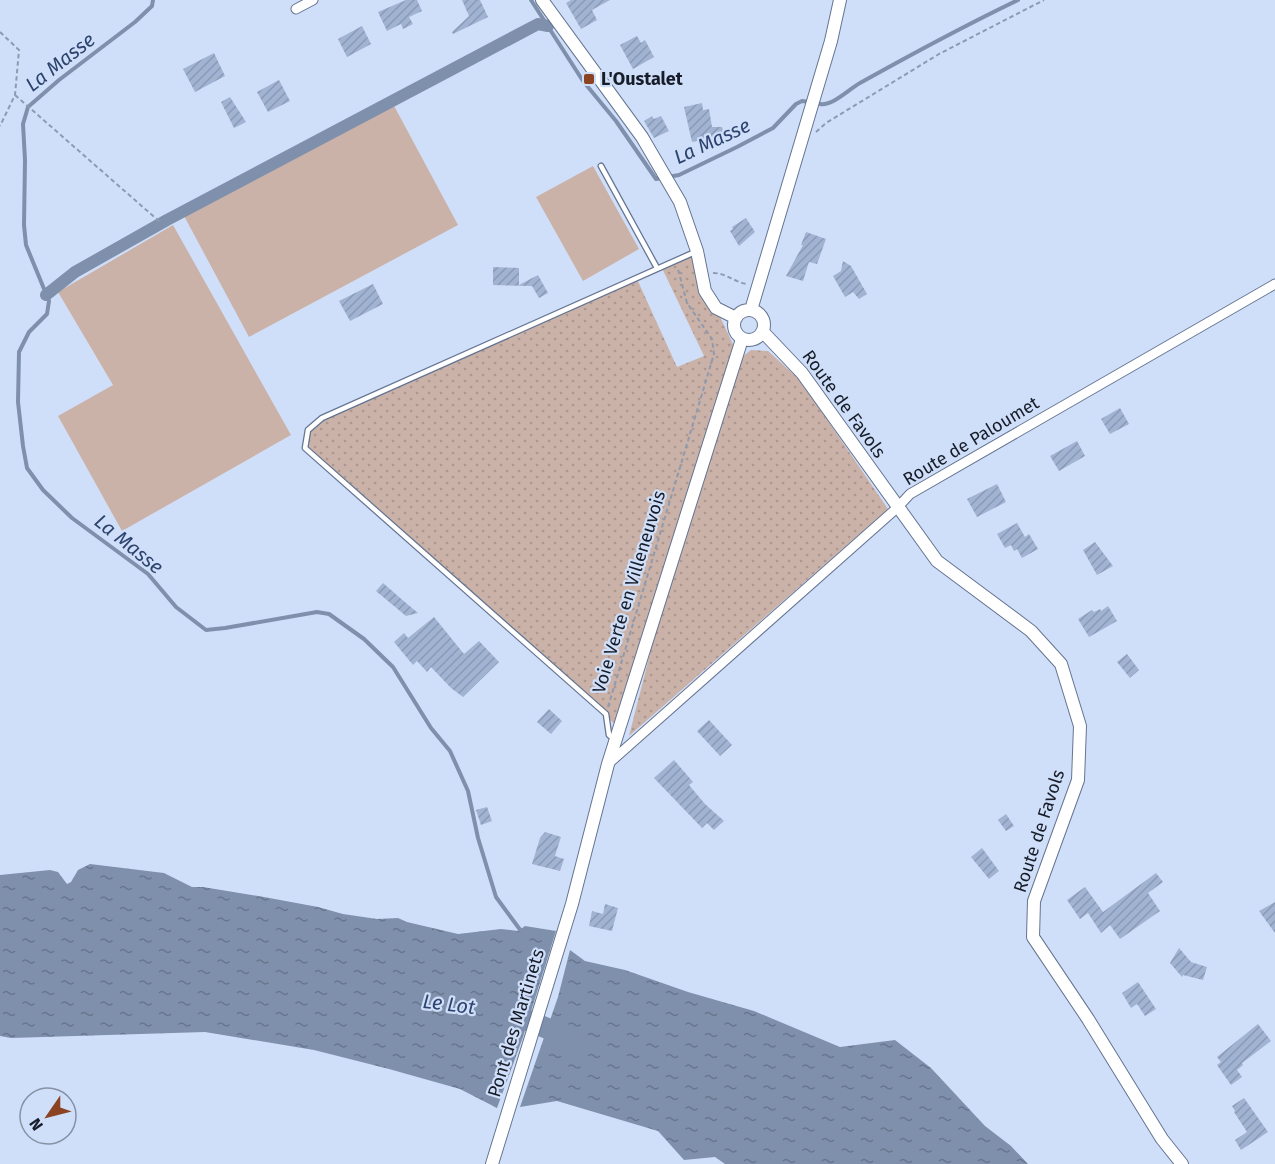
<svg xmlns="http://www.w3.org/2000/svg" width="1275" height="1164" font-family="'Fira Sans',sans-serif">
<style>
.grass{fill:url(#grass-dots)}
.green{fill:#cab2a8}
.water{fill:url(#water-ripples)}
.lines{fill:none;stroke-linecap:round;stroke-linejoin:round}
.stream{stroke:#7f90ad;stroke-width:4}
.canal{stroke:#7f90ad;stroke-width:12}
.river{stroke:#7f90ad;stroke-width:21}
.building{fill:url(#building-hatch)}
.service-casing{stroke:#647491;stroke-width:7}
.minor-casing{stroke:#647491;stroke-width:11}
.tertiary-casing{stroke:#647491;stroke-width:14}
.path{stroke:#8e9aaf;stroke-width:2;stroke-dasharray:4.5 3;stroke-linecap:butt}
.service{stroke:#fff;stroke-width:4.5}
.minor{stroke:#fff;stroke-width:9}
.tertiary{stroke:#fff;stroke-width:12}
.poi-dot{fill:#8b4322;stroke:#d0dff9;stroke-width:2}
.labels{text-anchor:middle;stroke-width:4.5;stroke-linejoin:round;paint-order:stroke}
.poi-label{font-size:18px;font-weight:bold;fill:#161c28;stroke:#d0dff9;text-anchor:start}
.street-label{font-size:18px;fill:#161c28;stroke:#d0dff9}
.water-label{font-size:20px;font-style:italic;fill:#2d446f;stroke:#d0dff9}
</style>
<defs>
<pattern id="grass-dots" width="8" height="8" patternUnits="userSpaceOnUse" patternTransform="scale(1.5)"><rect width="8" height="8" fill="#cab2a8"/><path d="M2 2h.1M6 6h.1" fill="none" stroke="#ad9891" stroke-width="1.8" stroke-linecap="round"/></pattern>
<pattern id="water-ripples" width="26" height="14" patternUnits="userSpaceOnUse" patternTransform="scale(1.5)"><rect width="26" height="14" fill="#7f90ad"/><path d="M2 4q2-2 4 0t4 0M15 11q2-2 4 0t4 0" fill="none" stroke="#67758d"/></pattern>
<pattern id="building-hatch" width="6" height="6" patternUnits="userSpaceOnUse" patternTransform="scale(1.5)"><rect width="6" height="6" fill="#a1b3d2"/><path d="M-1 1l2-2M0 6l6-6M5 7l2-2" fill="none" stroke="#8a99b4"/></pattern>
</defs>
<rect width="100%" height="100%" fill="#d0dff9"/>
<path class="grass" d="M 697,251 L 716,308 L 737,353 L 619,728 L 305,448 L 308,430 L 322,418 L 636,277 L 677,367 L 704,356 L 661,266 Z
M 751,350 L 768,351 L 800,380 L 888,509 L 629,736 L 654,638 L 742,357 Z"/>
<path class="green" d="M 392,102 L 458,225 L 249,337 L 183,214 Z
M 593,166 L 639,249 L 583,281 L 536,197 Z
M 173,225 L 291,435 L 122,531 L 58,416 L 113,385 L 58,292 Z"/>
<path class="water" d="M 90,864 L 164,873 L 192,887 L 203,887 L 264,897 L 318,907 L 343,914 L 377,919 L 398,918 L 407,922 L 458,934 L 501,929 L 518,931 L 525,926 L 556,931 L 523,1037 L 497,1108 L 460,1089 L 389,1069 L 314,1050 L 205,1032 L 11,1038 L 0,1036 L 0,875 L 50,870 L 58,872 L 67,884 L 71,882 L 78,870 Z
M 570,950 L 585,961 L 625,970 L 688,992 L 754,1011 L 840,1047 L 895,1040 L 931,1068 L 985,1126 L 1011,1146 L 1028,1164 L 725,1164 L 715,1157 L 684,1160 L 658,1131 L 557,1101 L 520,1107 L 558,997 Z"/>
<g class="lines">
<path class="stream" d="M 153,0 L 152,6 L 135,22 L 59,80 L 28,107 L 23,124 L 25,160 L 24,225 L 26,245 L 49,301 L 47,314 L 29,332 L 19,352 L 18,402 L 23,446 L 27,468 L 43,490 L 72,518 L 148,574 L 176,607 L 206,630 L 225,628 L 317,612 L 329,614 L 364,639 L 393,667 L 431,728 L 450,751 L 468,791 L 478,838 L 496,897 L 521,931
M 531,0 L 583,81 L 616,121 L 656,179 L 679,175 L 737,147 L 773,128 L 796,104 L 802,101 L 809,102
M 820,104 C 833,106 849,89 860,83 C 912,54 964,26 1018,0"/>
<path class="canal" d="M 46,295 L 75,272 L 167,220 L 538,24 L 548,26"/>
<path class="river" d="M 515,1015 L 575,1040"/>
</g>
<path class="building" d="M 406,0 L 417,0 L 422,11 L 409,17 L 413,24 L 403,29 L 401,24 L 387,31 L 378,12 Z
M 462,0 L 480,0 L 488,17 L 453,34 L 452,32 L 469,16 Z
M 571,0 L 610,0 L 592,10 L 597,20 L 581,29 L 566,3 Z
M 362,26 L 371,44 L 347,57 L 338,39 Z
M 637,36 L 641,43 L 645,40 L 654,57 L 633,69 L 620,45 Z
M 214,53 L 225,76 L 195,92 L 183,69 Z
M 279,80 L 290,101 L 268,112 L 257,92 Z
M 230,97 L 246,122 L 234,128 L 221,102 Z
M 702,103 L 703,110 L 709,109 L 712,127 L 722,127 L 724,135 L 692,142 L 684,107 Z
M 652,116 L 654,119 L 661,116 L 669,131 L 654,138 L 644,121 Z
M 746,218 L 755,232 L 739,246 L 730,231 L 733,229 L 732,227 Z
M 806,232 L 826,239 L 817,264 L 809,262 L 803,281 L 786,276 L 803,245 L 801,245 Z
M 843,261 L 851,266 L 867,294 L 859,299 L 853,292 L 845,297 L 833,276 L 841,271 Z
M 493,267 L 519,268 L 519,285 L 538,275 L 548,293 L 539,298 L 532,286 L 493,285 Z
M 373,284 L 383,304 L 350,321 L 339,301 Z
M 1120,408 L 1129,424 L 1110,434 L 1101,419 Z
M 1077,441 L 1085,456 L 1059,471 L 1050,456 Z
M 997,484 L 1006,502 L 977,517 L 967,499 Z
M 1017,523 L 1025,537 L 1029,534 L 1038,549 L 1022,558 L 1017,549 L 1014,551 L 1011,545 L 1005,548 L 997,534 Z
M 1095,542 L 1113,566 L 1097,575 L 1083,550 Z
M 383,583 L 406,603 L 418,613 L 406,616 L 376,591 Z
M 1108,606 L 1117,621 L 1089,637 L 1078,619 L 1092,610 L 1094,612 L 1100,609 L 1101,611 Z
M 434,617 L 464,654 L 479,641 L 499,662 L 463,697 L 451,688 L 431,667 L 427,672 L 417,661 L 413,665 L 394,642 L 404,633 L 408,638 Z
M 1127,654 L 1139,670 L 1130,678 L 1117,662 Z
M 549,709 L 562,721 L 551,734 L 537,722 Z
M 709,720 L 732,745 L 720,756 L 697,731 Z
M 674,760 L 693,782 L 689,785 L 705,804 L 724,821 L 714,830 L 707,823 L 702,828 L 654,778 Z
M 487,807 L 492,821 L 481,825 L 476,810 Z
M 1006,814 L 1014,826 L 1006,831 L 998,820 Z
M 545,832 L 561,837 L 555,856 L 564,859 L 560,871 L 532,864 L 540,838 Z
M 982,848 L 999,871 L 989,879 L 971,857 Z
M 1156,873 L 1163,882 L 1148,893 L 1160,911 L 1120,939 L 1110,925 L 1101,933 L 1088,913 L 1080,919 L 1067,900 L 1085,887 L 1103,912 Z
M 1275,902 L 1275,933 L 1259,911 Z
M 605,904 L 618,908 L 612,931 L 589,926 L 592,911 L 603,914 Z
M 1179,948 L 1191,962 L 1207,967 L 1203,980 L 1183,975 L 1182,977 L 1170,963 Z
M 1138,982 L 1156,1009 L 1145,1016 L 1137,1004 L 1131,1008 L 1122,993 Z
M 1258,1024 L 1271,1041 L 1242,1063 L 1243,1065 L 1237,1070 L 1242,1077 L 1231,1085 L 1217,1065 L 1221,1062 L 1217,1057 Z
M 1244,1098 L 1268,1132 L 1241,1150 L 1235,1140 L 1247,1132 L 1234,1112 L 1235,1111 L 1232,1106 Z"/>
<g class="lines">
<defs>
<path id="service" d="M 601,166 L 657,268
M 614,739 L 609,735 L 606,714 L 305,448 L 308,430 L 322,418 L 695,252"/>
<path id="minor" d="M 296,9 L 313,0
M 608,764 L 897,508 L 910,494 L 1275,284"/>
<path id="tertiary" d="M 542,0 L 642,137 L 680,202 L 697,251 L 705,291 L 716,308 L 736,318
M734 325a15 15 0 1 1 30 0a15 15 0 1 1-30 0Z
M 751,310 L 831,41 L 840,0
M 763,332 L 802,373 L 937,561 L 1031,631 L 1061,664 L 1080,726 L 1078,780 L 1034,901 L 1033,937 L 1088,1019 L 1162,1139 L 1182,1164
M 492,1164 L 572,904 L 608,764 L 742,339"/>
</defs>
<use href="#service" class="service-casing"/>
<use href="#minor" class="minor-casing"/>
<use href="#tertiary" class="tertiary-casing"/>
<path class="path" d="M 0,32 L 19,50 L 15,95 L 0,126
M 15,95 L 160,222
M 816,132 L 826,123 L 939,54 L 1044,0
M 713,273 C 726,273 734,282 747,284
M 608,707 L 714,354 L 712,339 L 687,303 L 678,269"/>
<use href="#service" class="service"/>
<use href="#minor" class="minor"/>
<use href="#tertiary" class="tertiary"/>
</g>
<rect class="poi-dot" x="583" y="73" width="12" height="12" rx="3"/>
<g class="labels">
<g class="poi-label">
<text x="601" y="85">L'Oustalet</text>
</g>
<g class="street-label">
<text transform="translate(844 404) rotate(54)" y="6">Route de Favols</text>
<text transform="translate(971 441) rotate(-31)" y="6">Route de Paloumet</text>
<text transform="translate(629 592) rotate(-73)" y="6">Voie Verte en Villeneuvois</text>
<text transform="translate(1039 831) rotate(-72)" y="6">Route de Favols</text>
<text transform="translate(516 1023) rotate(-73)" y="6">Pont des Martinets</text>
</g>
<g class="water-label">
<text transform="translate(60 62) rotate(-38)" y="7">La Masse</text>
<text transform="translate(712 141) rotate(-25)" y="7">La Masse</text>
<text transform="translate(129 544) rotate(39)" y="7">La Masse</text>
<text transform="translate(449 1004) rotate(7)" y="7">Le Lot</text>
</g>
</g>
<g transform="translate(48 1116) rotate(235)"><circle r="28" fill="#d0dff9" stroke="#8691a5" stroke-width="1.5"/>
<path d="M0-4.5L10 22L0 15L-10 22Z" fill="#8b4322"/>
<text y="-9" font-size="16" font-weight="bold" text-anchor="middle" fill="#161c28">N</text>
</g>
</svg>
